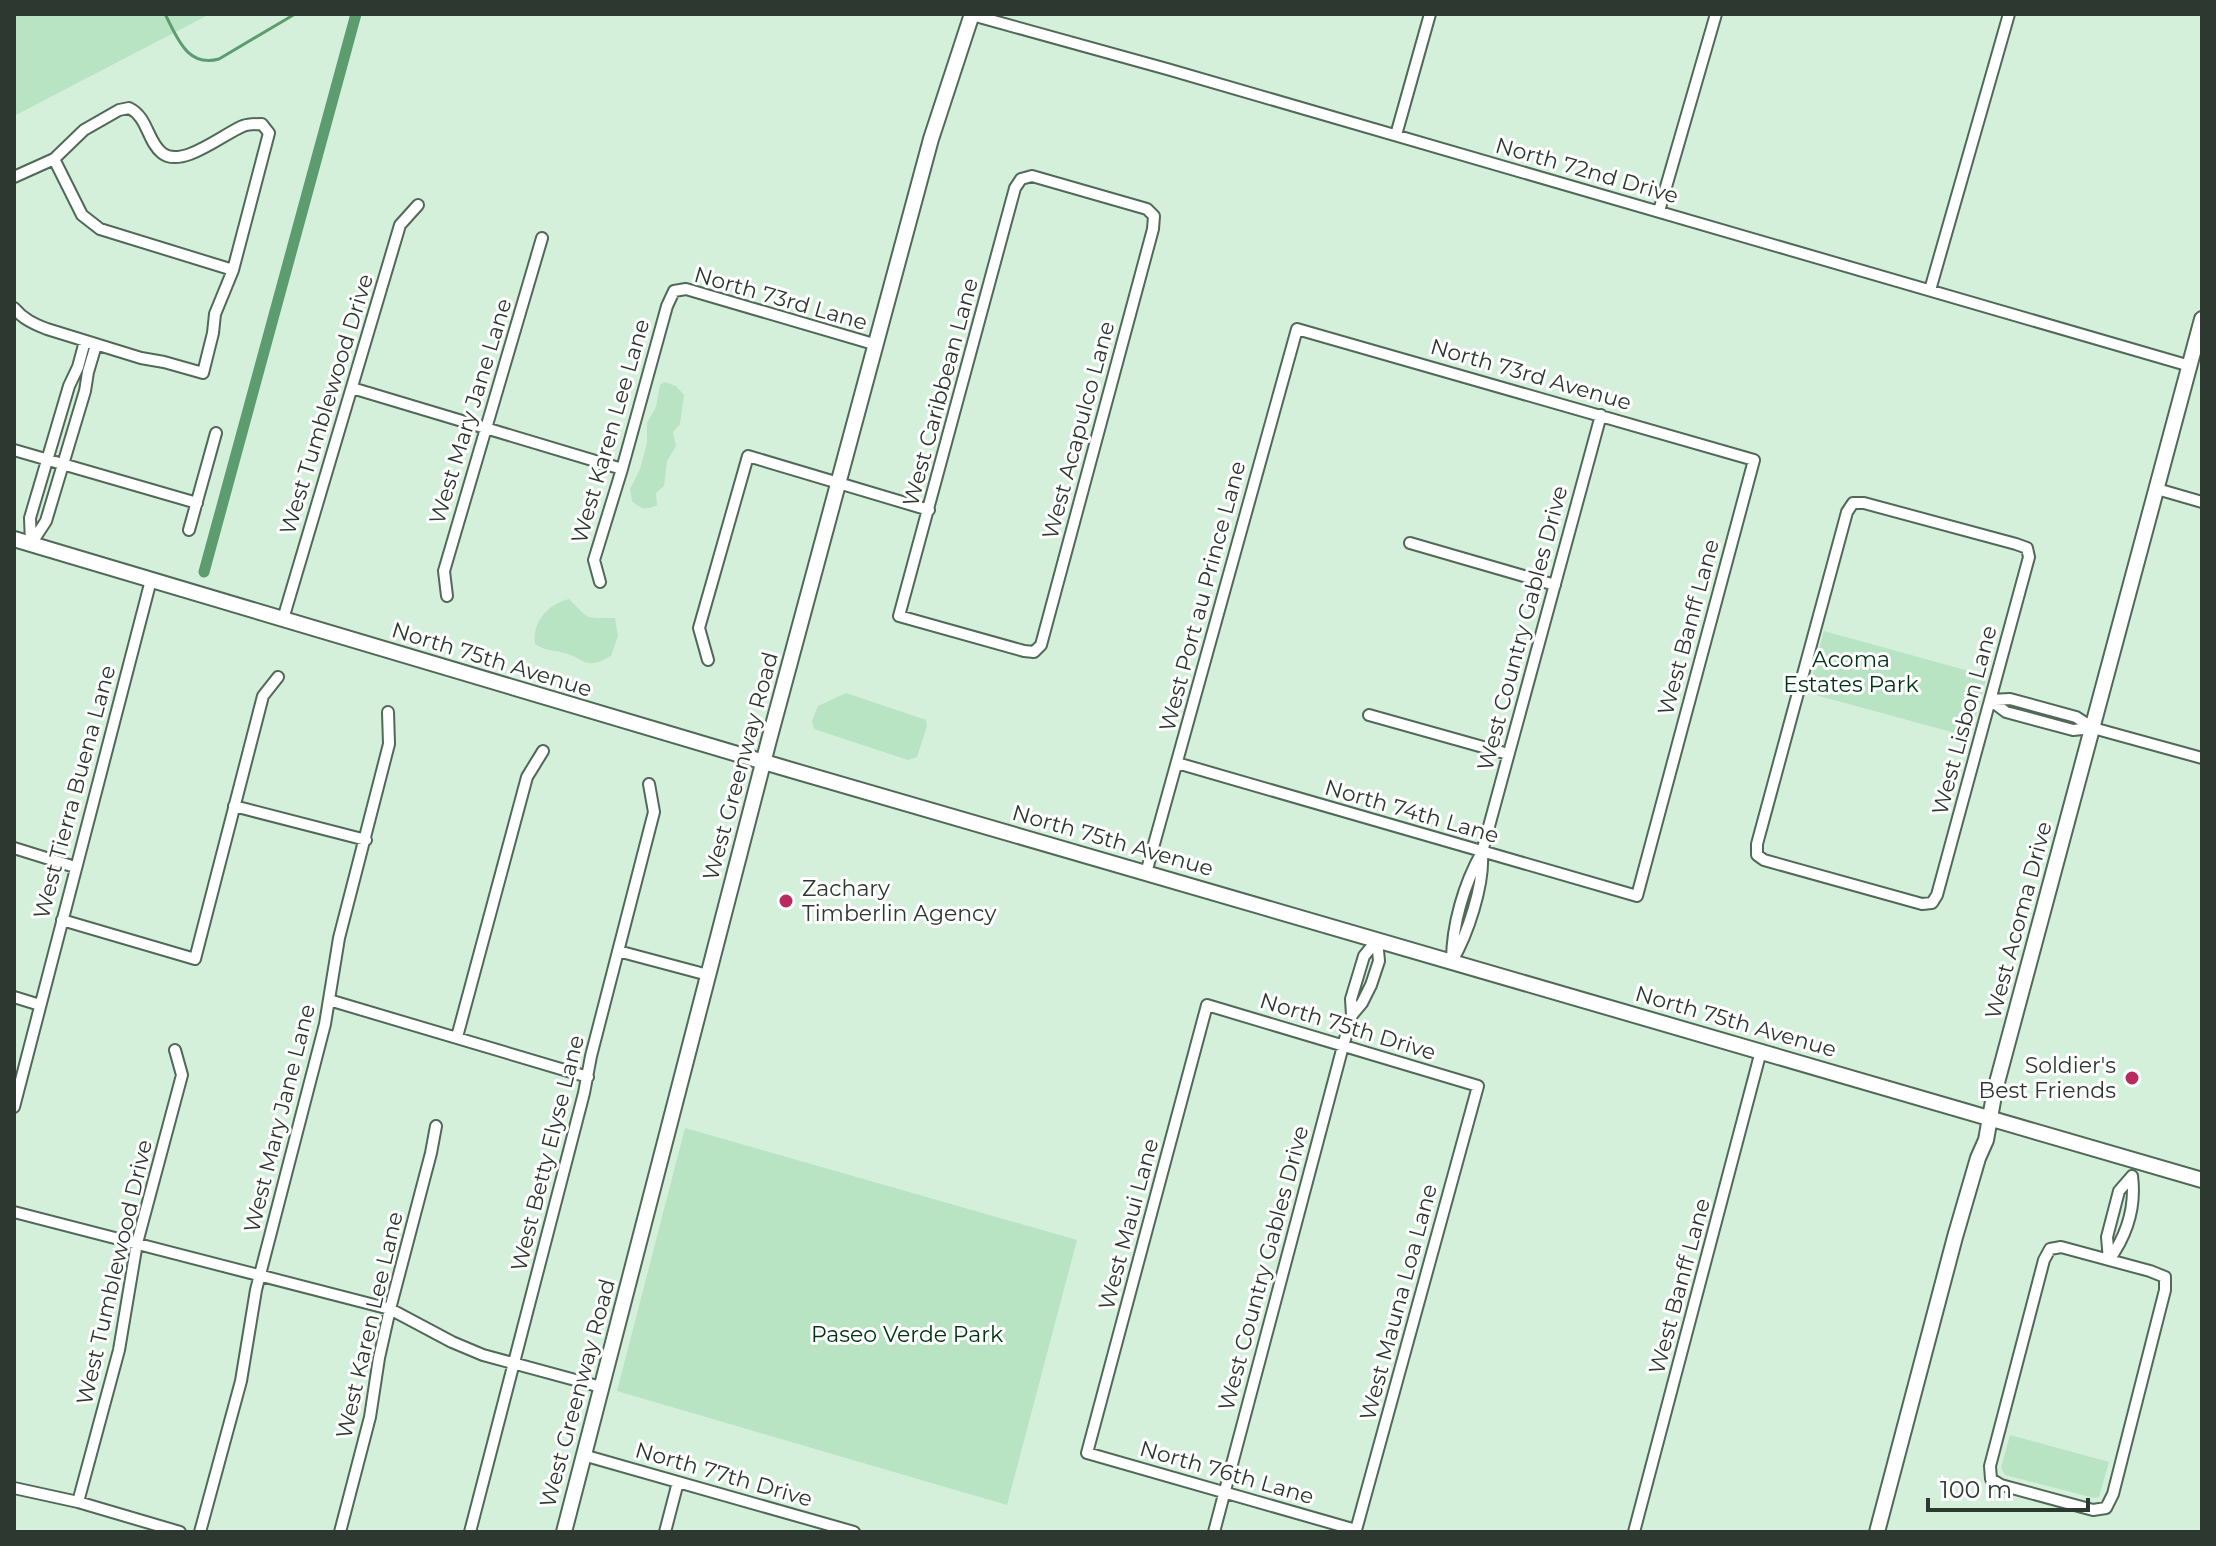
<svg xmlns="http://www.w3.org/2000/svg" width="2216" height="1546" font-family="Montserrat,sans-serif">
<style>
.green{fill:#b8e4c3}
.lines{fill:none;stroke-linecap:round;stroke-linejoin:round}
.stream{stroke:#5c9c6f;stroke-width:3}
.canal{stroke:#5c9c6f;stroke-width:11}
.street-casing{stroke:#516957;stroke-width:14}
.secondary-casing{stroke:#516957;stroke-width:18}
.street{stroke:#fff;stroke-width:10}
.secondary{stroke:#fff;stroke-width:14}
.poi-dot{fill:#b92b5c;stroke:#fff;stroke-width:3}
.labels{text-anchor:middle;stroke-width:6;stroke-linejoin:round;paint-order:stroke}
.street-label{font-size:22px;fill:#2d3830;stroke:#fff}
.park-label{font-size:22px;fill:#003316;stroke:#fff}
.poi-label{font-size:22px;fill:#2d3830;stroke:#fff;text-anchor:start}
</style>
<rect width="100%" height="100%" fill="#d4f0db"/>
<path class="green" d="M 14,14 L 210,14 L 14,116 Z
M 664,382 L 676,386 L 684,395 L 680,424 L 673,432 L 676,446 L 667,461 L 664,486 L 656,493 L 657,505 C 647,510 641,510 632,501 L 630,489 L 640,469 L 647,443 L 647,423 L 656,407 L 660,385 Z
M 569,599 C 591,621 584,618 615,618 L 618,636 L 611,656 C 584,672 584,657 561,652 C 550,650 544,650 535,644 C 532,622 548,604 569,599 Z
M 1824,631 L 1987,676 L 1970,737 L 1808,693 Z
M 846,693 L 926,720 L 927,726 L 917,757 L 908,760 L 814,729 L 812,721 L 818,706 Z
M 685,1128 L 1077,1240 L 1007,1505 L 617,1391 Z
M 2010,1435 L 2109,1462 L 2099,1497 L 2094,1498 L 2005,1475 L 2001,1468 Z"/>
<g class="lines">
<path class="stream" d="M 165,14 C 177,37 187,68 219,59 L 295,14"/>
<path class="canal" d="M 204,572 L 356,14"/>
<defs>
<path id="street" d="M 972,15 L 1167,69 L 2190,366
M 1396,135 L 1430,14
M 54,159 L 82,215 L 100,229 L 233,270
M 1032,176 L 1147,209 L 1154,216 L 1153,229 L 1041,645 L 1034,652 L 1024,651 L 899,616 L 1015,188 L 1021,179 Z
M 14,177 L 54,159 L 84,130 L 119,110 L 129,108 C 148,117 147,141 162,153 C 182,169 223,134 243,126 C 249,124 256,124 262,124 L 269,133 L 233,270 L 215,314 L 213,333 L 203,373 L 164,362 L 141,358 L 47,329 C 34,324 23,319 14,308
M 1659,211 L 1716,14
M 1930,290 L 2009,14
M 352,388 L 622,469
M 14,450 L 197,503
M 2157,489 L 2202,502
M 1853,503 L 1864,503 L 2016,544 L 2027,548 L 2029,557 L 1937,895 L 1932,903 L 1922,904 L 1764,860 L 1757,855 L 1757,844 L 1847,512 Z
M 189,530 L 216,433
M 1410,543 L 1555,585
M 31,544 L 30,518 L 69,386 L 78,367 L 85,341
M 31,544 L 46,521 L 85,391 L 88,372 L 96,345
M 600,582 L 594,560 L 622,469 L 667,306 L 674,291 L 686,289 L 877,345
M 447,596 L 444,571 L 542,238
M 283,619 L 400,225 L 418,205
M 708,660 L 699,628 L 748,456 L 929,510
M 1990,700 L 2010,699 L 2076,717 L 2093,728 L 2202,758
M 1990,700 L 2006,712 L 2073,730 L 2093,728
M 1369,715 L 1508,754
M 234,806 L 366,840
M 14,848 L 75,867
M 1146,873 L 1297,329 L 1754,460 L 1637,896 L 1177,763
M 62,920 L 195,959 L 263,696 L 278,677
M 618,951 L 708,975
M 1452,961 C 1452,925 1464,884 1482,852 L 1601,415
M 1452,961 C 1468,934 1484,885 1482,854
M 14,997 L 40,1005
M 329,1000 L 588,1077
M 1207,1005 L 1478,1086 L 1356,1530 L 1087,1453 Z
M 1352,1015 L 1351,999 L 1364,956 L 1377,940
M 457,1037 L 527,777 L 543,751
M 14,1107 L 151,580
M 14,1212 L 390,1309 L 452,1342 L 483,1355 L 601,1387
M 2061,1247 L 2150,1271 L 2165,1277 L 2165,1290 L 2113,1494 L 2106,1508 L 2093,1510 L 2001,1485 L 1991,1479 L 1990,1466 L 2044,1260 L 2050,1249 Z
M 2109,1260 L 2107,1237 L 2119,1191 L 2132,1176
M 2109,1260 C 2127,1235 2136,1207 2132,1176
M 583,1455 L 854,1532
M 14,1488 L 78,1502 L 180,1532
M 78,1502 L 119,1350 L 137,1243 L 182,1075 L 175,1050
M 200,1532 L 241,1381 L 256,1290 L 325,1024 L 339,938 L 389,744 L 388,712
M 340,1532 L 370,1417 L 379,1358 L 390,1309 L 431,1153 L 436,1126
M 470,1532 L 584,1093 L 591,1056 L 654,812 L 649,784
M 665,1532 L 678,1482
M 1214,1532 L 1343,1046 L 1352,1015 L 1362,1003 L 1371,985 L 1379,961 L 1377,940
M 1634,1532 L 1761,1051"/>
<path id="secondary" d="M 14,539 L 781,767 L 2202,1180
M 564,1532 L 769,740 L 931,139 L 972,14
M 1877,1532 L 1955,1237 L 1978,1158 L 1986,1140 L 1995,1090 L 2202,319"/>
</defs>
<use href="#street" class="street-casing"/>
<use href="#secondary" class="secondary-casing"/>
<use href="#street" class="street"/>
<use href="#secondary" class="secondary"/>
</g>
<g class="poi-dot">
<circle cx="786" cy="901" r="8"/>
<circle cx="2132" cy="1078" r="8"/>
</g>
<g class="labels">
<g class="street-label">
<text transform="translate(1587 170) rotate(16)" y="8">North 72nd Drive</text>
<text transform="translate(781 298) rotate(16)" y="8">North 73rd Lane</text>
<text transform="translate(1531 374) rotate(16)" y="8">North 73rd Avenue</text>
<text transform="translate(940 392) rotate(-75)" y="8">West Caribbean Lane</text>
<text transform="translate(326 404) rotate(-73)" y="8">West Tumblewood Drive</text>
<text transform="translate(470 411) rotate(-73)" y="8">West Mary Jane Lane</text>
<text transform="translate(1078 430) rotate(-75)" y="8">West Acapulco Lane</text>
<text transform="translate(610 431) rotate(-74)" y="8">West Karen Lee Lane</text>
<text transform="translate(1202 596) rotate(-75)" y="8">West Port au Prince Lane</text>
<text transform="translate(1688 627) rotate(-75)" y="8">West Banff Lane</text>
<text transform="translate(1522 628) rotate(-75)" y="8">West Country Gables Drive</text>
<text transform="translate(492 659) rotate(17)" y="8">North 75th Avenue</text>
<text transform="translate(1964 720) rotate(-75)" y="8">West Lisbon Lane</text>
<text transform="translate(740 766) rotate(-75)" y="8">West Greenway Road</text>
<text transform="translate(74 792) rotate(-75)" y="8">West Tierra Buena Lane</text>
<text transform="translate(1412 811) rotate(16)" y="8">North 74th Lane</text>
<text transform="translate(1113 840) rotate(16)" y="8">North 75th Avenue</text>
<text transform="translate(2018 920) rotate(-75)" y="8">West Acoma Drive</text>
<text transform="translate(1736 1021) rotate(16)" y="8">North 75th Avenue</text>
<text transform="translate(1348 1026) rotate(17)" y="8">North 75th Drive</text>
<text transform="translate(279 1118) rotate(-76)" y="8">West Mary Jane Lane</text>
<text transform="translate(547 1153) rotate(-76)" y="8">West Betty Elyse Lane</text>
<text transform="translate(1128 1224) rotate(-75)" y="8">West Maui Lane</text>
<text transform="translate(1263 1268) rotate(-75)" y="8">West Country Gables Drive</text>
<text transform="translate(114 1272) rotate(-77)" y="8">West Tumblewood Drive</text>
<text transform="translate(1679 1286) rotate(-75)" y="8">West Banff Lane</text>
<text transform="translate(1398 1302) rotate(-75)" y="8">West Mauna Loa Lane</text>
<text transform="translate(369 1325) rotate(-77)" y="8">West Karen Lee Lane</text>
<text transform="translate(577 1393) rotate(-75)" y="8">West Greenway Road</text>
<text transform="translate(1227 1472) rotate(16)" y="8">North 76th Lane</text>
<text transform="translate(724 1474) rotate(16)" y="8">North 77th Drive</text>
</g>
<g class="park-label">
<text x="1851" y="667">Acoma<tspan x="1851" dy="25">Estates Park</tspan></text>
<text x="907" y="1342">Paseo Verde Park</text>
</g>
<g class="poi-label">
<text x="802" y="896">Zachary<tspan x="802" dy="25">Timberlin Agency</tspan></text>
<text x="2116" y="1073" text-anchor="end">Soldier's<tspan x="2116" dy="25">Best Friends</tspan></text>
</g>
</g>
<rect width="2216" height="1546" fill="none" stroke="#2d3830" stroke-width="32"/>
<path d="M1928 1498v12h160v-12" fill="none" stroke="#2d3830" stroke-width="4"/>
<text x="1940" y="1498" font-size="24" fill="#2d3830" stroke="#ffffff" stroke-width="6" paint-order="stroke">100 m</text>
</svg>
